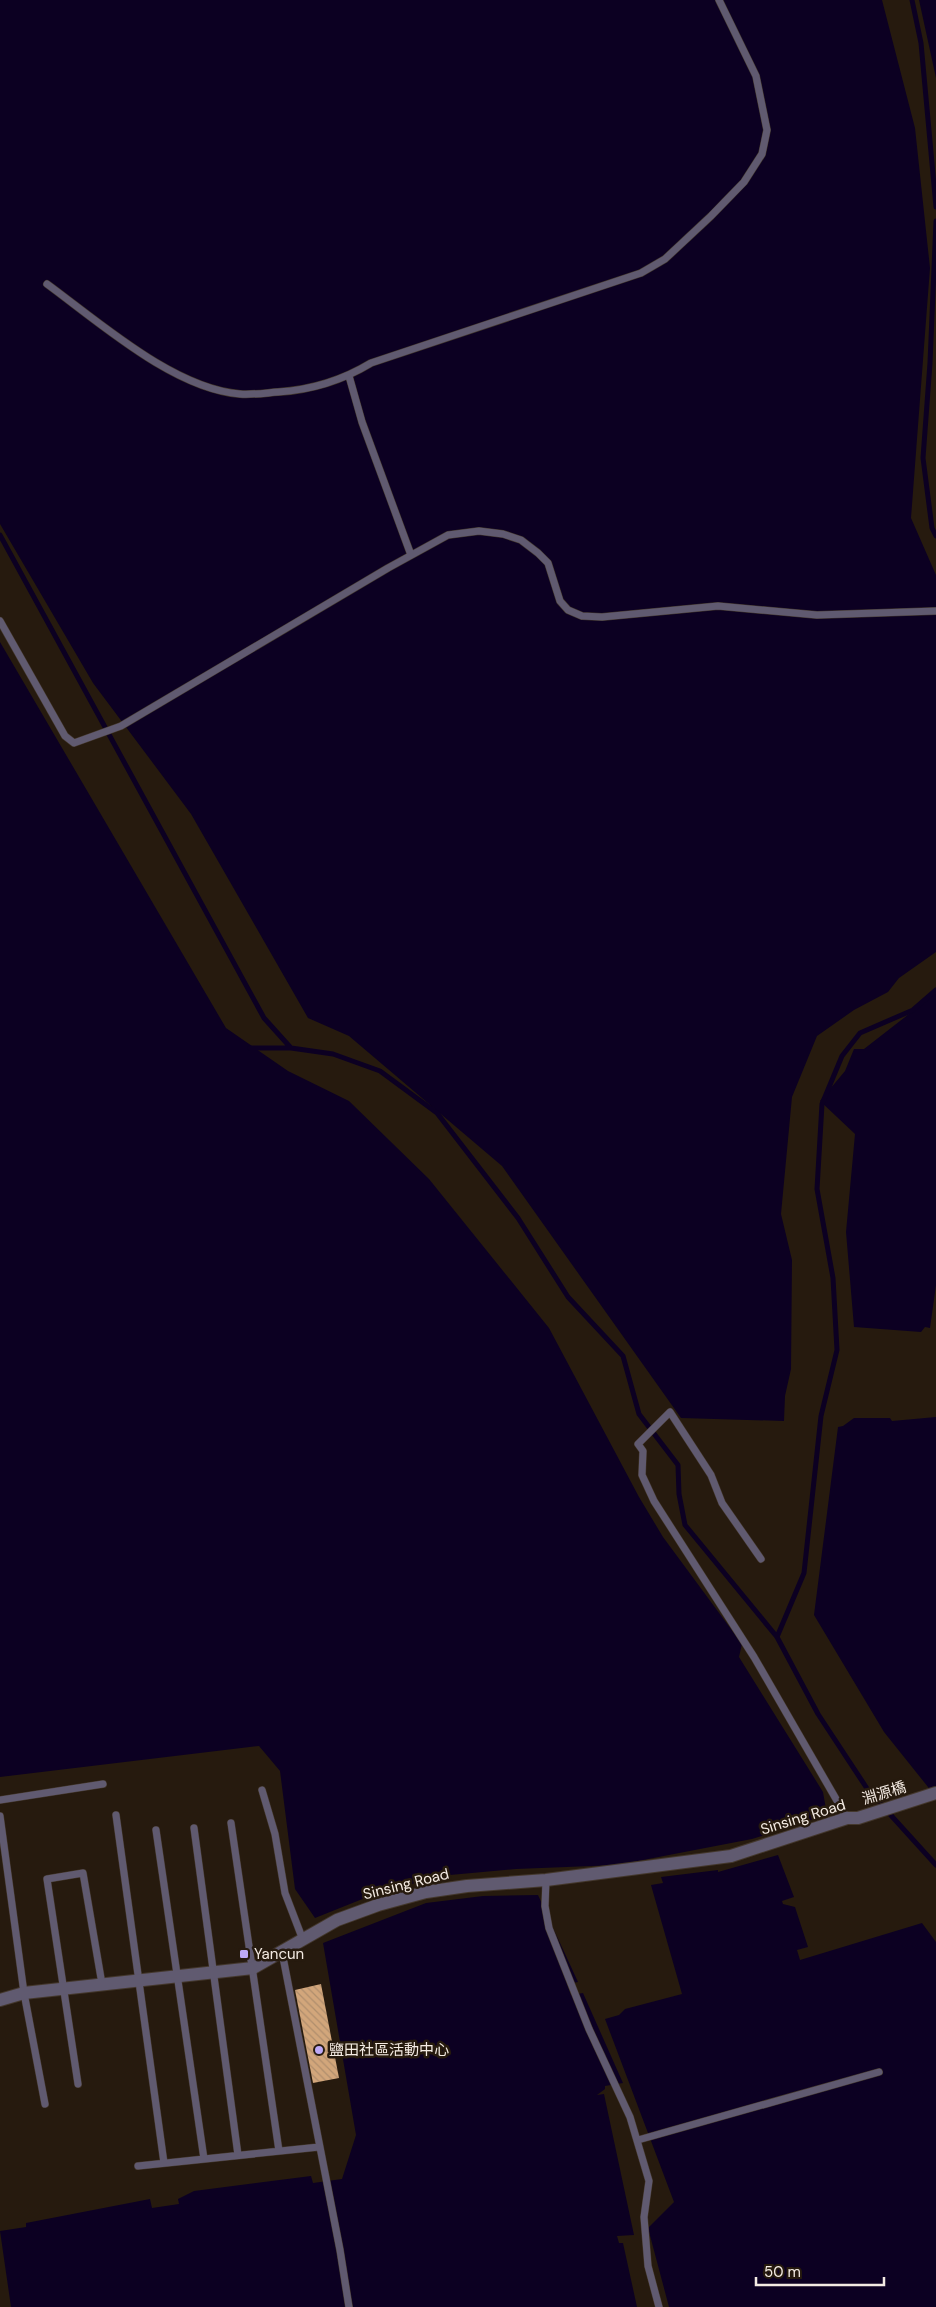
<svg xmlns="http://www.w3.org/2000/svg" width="936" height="2307" font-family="'DM Sans','Noto Sans TC',sans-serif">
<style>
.water{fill:#0c0022}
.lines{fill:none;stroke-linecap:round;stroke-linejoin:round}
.stream{stroke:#0c0022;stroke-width:5}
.building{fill:url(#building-back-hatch)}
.service-casing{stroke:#43372c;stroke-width:8}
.minor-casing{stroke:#43372c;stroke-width:14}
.service{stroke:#605a70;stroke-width:7}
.minor{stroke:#605a70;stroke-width:12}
.poi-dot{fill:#bda9f5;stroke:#261a0e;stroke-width:2}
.labels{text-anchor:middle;stroke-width:5;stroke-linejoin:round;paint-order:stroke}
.street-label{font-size:15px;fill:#f4ebe3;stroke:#261a0e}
.poi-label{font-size:15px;fill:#f4ebe3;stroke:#261a0e;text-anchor:start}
</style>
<defs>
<pattern id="building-back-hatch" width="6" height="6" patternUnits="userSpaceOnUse" patternTransform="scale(1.25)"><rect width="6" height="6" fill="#d2a67b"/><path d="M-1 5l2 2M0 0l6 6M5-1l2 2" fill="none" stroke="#b08e6d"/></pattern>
</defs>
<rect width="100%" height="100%" fill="#261a0e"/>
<path class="water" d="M 0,0 L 882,0 L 915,128 L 930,268 L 911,518 L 936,575 L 936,952 L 899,978 L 888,992 L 854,1010 L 817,1036 L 792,1097 L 781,1214 L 792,1260 L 791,1369 L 785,1396 L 784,1421 L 681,1418 L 502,1166 L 349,1036 L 308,1018 L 191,814 L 93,683 L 0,524 Z
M 919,0 L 936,0 L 936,78 Z
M 0,642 L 226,1028 L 288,1071 L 349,1101 L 429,1179 L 549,1328 L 639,1497 L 663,1537 L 742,1644 L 739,1657 L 823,1792 L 827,1815 L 752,1839 L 617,1865 L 516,1869 L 450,1875 L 385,1890 L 315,1918 L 295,1889 L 280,1771 L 259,1746 L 0,1777 Z
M 936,993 L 936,1285 L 930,1328 L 925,1327 L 921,1332 L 854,1327 L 846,1232 L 855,1134 L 820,1101 L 845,1071 L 854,1049 L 864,1049 Z
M 936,1417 L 936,1797 L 884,1732 L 814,1615 L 838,1427 L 843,1426 L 854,1418 L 890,1418 L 892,1421 Z
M 778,1855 L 794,1897 L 782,1901 L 783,1904 L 795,1907 L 808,1947 L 797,1950 L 800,1960 L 922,1923 L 936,1942 L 936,2307 L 669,2307 L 648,2228 L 674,2202 L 605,2019 L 619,2015 L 625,2009 L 682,1994 L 651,1885 L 663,1883 L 661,1877 L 718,1870 L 718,1872 Z
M 538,1895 L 578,1982 L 567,1984 L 571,1995 L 583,1993 L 623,2083 L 605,2086 L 605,2089 L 597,2095 L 604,2094 L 634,2235 L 617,2236 L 619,2243 L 623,2243 L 637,2307 L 11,2307 L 0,2231 L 26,2227 L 26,2223 L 150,2199 L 152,2208 L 179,2204 L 178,2199 L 194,2191 L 311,2176 L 313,2183 L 342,2179 L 356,2135 L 323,1943 L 426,1903 L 483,1896 Z"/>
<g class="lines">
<path class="stream" d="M 912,0 L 921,43 L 936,207
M 936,221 L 930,363 L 923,458 L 932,528 L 936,536
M 0,535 L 264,1018 L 291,1048 L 333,1054 L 380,1071 L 437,1113 L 518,1218 L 568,1297 L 623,1356 L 639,1414 L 678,1465 L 679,1494 L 685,1525 L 777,1637 L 818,1714 L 868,1790 L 936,1865
M 250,1048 L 291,1048
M 777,1637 L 804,1573 L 821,1416 L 837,1350 L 833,1278 L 817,1189 L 822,1104 L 842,1056 L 860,1033 L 913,1010 L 936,990"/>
</g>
<path class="building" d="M 321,1984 L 339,2078 L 313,2083 L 295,1990 Z"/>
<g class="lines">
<defs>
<path id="service" d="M 47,284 C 99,322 174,389 240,394 C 252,395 265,393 278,392 C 310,390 343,380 371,363 L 641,273 L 665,259 L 711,216 L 744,182 L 762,154 L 767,130 L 756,76 L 719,0
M 349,376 L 362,422 L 411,555
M 0,621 L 65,736 L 74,743 L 121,726 L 388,568 L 448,535 L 479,531 L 503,534 L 521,540 L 538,553 L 548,563 L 560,601 L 568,610 L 582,616 L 602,617 L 718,606 L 817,615 L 936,611
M 761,1559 L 722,1503 L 711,1475 L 670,1412 L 638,1444 L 643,1451 L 642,1475 L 654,1501 L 754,1657 L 847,1818
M 262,1790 L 275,1834 L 285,1893 L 303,1940
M 0,1800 L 103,1784
M 116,1815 L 164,2163
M 0,1816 L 24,1993 L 45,2104
M 231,1823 L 279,2151
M 194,1828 L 238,2155
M 156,1830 L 204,2159
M 546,1880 L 545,1906 L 549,1928 L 589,2029 L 630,2117 L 649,2181 L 644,2217 L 648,2266 L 659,2307
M 282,1952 L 340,2250 L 349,2307
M 78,2084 L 47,1879 L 83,1873 L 102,1984
M 638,2140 L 879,2072
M 138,2166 L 319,2147"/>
<path id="minor" d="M 0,2000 L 24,1993 L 253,1968 L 337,1920 L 378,1905 L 426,1892 L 467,1886 L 546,1880 L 731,1856 L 847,1818 L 858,1818 L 936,1793"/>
</defs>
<use href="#service" class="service-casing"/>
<use href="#minor" class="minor-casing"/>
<use href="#service" class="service"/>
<use href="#minor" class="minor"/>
</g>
<g class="poi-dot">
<rect x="239" y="1949" width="10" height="10" rx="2.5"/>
<circle cx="319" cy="2050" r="5"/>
</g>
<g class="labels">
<g class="street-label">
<text transform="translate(884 1793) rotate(-17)" y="5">淵源橋</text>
<text transform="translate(803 1817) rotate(-17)" y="5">Sinsing Road</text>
<text transform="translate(406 1884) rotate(-14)" y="5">Sinsing Road</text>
</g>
<g class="poi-label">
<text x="254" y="1959">Yancun</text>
<text x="329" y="2055">鹽田社區活動中心</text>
</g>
</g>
<path d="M756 2277v8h128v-8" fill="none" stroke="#f4ebe3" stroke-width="2.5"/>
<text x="764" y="2277" font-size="15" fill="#f4ebe3" stroke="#261a0e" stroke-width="4" paint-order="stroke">50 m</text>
</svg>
